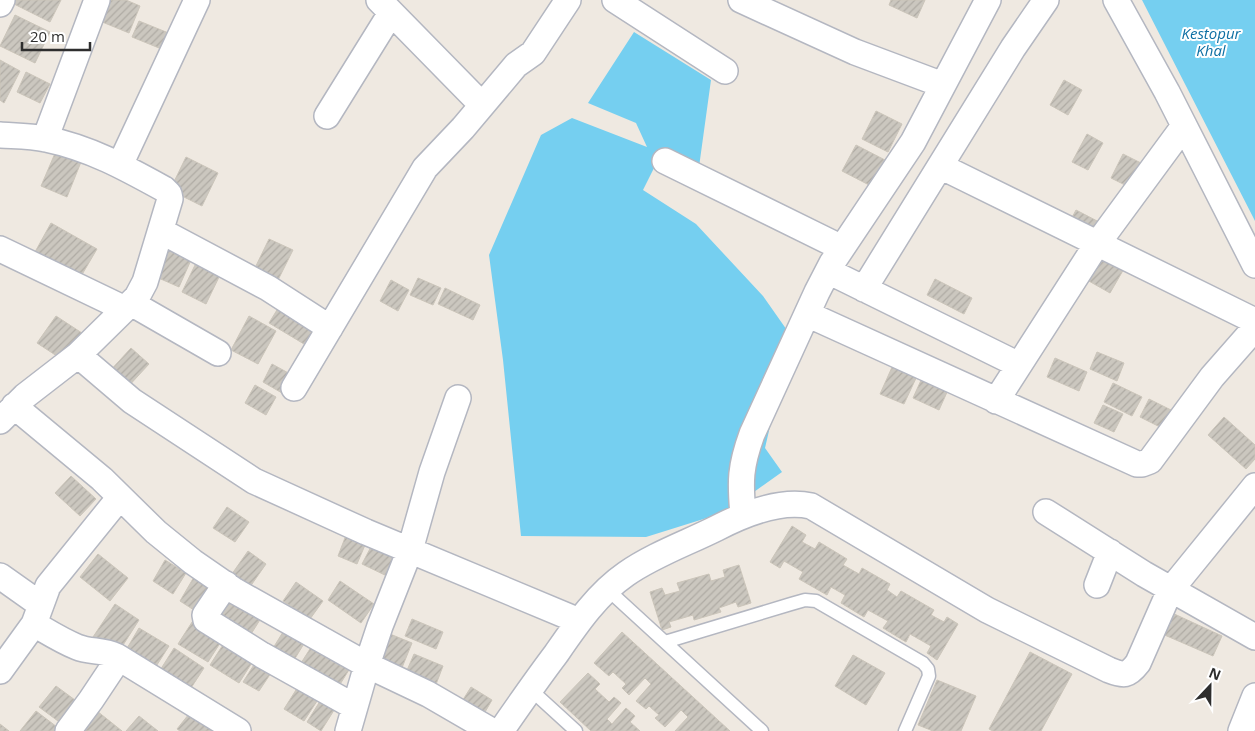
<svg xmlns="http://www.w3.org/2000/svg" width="1255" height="731" font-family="'Open Sans',sans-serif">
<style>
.water{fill:#75cff0}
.building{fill:url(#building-hatch);stroke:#cbc5ba}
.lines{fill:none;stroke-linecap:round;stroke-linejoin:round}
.lane-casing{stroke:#b4b7c1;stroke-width:15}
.street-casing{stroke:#b4b7c1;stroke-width:28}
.lane{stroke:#fff;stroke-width:12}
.street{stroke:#fff;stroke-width:25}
.labels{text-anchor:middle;stroke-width:4;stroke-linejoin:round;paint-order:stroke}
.water-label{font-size:15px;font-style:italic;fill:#0d6fa3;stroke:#fff}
</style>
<defs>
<pattern id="building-hatch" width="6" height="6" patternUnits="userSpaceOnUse" patternTransform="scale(1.25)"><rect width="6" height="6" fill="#cbc7bf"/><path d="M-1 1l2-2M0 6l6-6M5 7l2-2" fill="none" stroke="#afaba4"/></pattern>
</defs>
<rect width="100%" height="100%" fill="#efe9e1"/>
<path class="water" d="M 1142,0 L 1255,0 L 1255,221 L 1253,217 Z
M 634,32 L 711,80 L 699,167 L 659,158 L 643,190 L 696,224 L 763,296 L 796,343 L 751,414 L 771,422 L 765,448 L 782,472 L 726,512 L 646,537 L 521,536 L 503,360 L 489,255 L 541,135 L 572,118 L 647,147 L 636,123 L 588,103 Z"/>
<path class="building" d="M 13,0 L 61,0 L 50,22 L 12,3 Z
M 104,0 L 126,0 L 140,6 L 129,33 L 95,19 Z
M 891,0 L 925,0 L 917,18 L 889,5 Z
M 15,15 L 50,32 L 35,63 L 0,46 Z
M 139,21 L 171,34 L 164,50 L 132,37 Z
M 0,60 L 20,71 L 4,103 L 0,100 Z
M 26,72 L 50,84 L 40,103 L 17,92 Z
M 1064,80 L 1082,90 L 1068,115 L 1050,105 Z
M 876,111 L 902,124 L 888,152 L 862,139 Z
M 1087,134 L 1103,143 L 1088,170 L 1072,162 Z
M 856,145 L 885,160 L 871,186 L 842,171 Z
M 56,151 L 81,162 L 67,197 L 41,186 Z
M 1123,154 L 1147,166 L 1135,190 L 1111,178 Z
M 186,157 L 218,173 L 202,206 L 170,190 Z
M 1076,210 L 1101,223 L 1092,239 L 1067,227 Z
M 51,223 L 97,249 L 80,278 L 35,252 Z
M 269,239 L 293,250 L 276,284 L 253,272 Z
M 167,249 L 191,260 L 179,287 L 154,276 Z
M 1095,250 L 1125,267 L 1110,293 L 1080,276 Z
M 196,263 L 220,275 L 206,304 L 182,292 Z
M 418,278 L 441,288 L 433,305 L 410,295 Z
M 935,279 L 972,298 L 964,314 L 927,295 Z
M 391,280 L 409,290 L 398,311 L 380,301 Z
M 445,288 L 480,305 L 473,320 L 438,304 Z
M 280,305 L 320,329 L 309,347 L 269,323 Z
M 56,316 L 85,335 L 63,360 L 37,343 Z
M 249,316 L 276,331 L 258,364 L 231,350 Z
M 131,348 L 149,364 L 126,389 L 108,373 Z
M 1097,352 L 1124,363 L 1117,381 L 1090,369 Z
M 1055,358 L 1087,372 L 1079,391 L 1047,377 Z
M 272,364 L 292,375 L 282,393 L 263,382 Z
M 893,365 L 917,376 L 904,404 L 880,394 Z
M 922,378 L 948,390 L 939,410 L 913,398 Z
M 1113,383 L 1142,397 L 1132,416 L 1104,402 Z
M 255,385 L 276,397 L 266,415 L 245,403 Z
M 1149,399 L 1171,410 L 1162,428 L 1140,417 Z
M 1103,405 L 1123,414 L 1114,432 L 1094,423 Z
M 1224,417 L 1255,445 L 1255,459 L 1246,469 L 1208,435 Z
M 71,476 L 96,499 L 80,516 L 55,493 Z
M 227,507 L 249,522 L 235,542 L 213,528 Z
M 792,526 L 806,535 L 802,542 L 815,549 L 819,542 L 847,559 L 843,565 L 859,574 L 862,568 L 890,584 L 887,590 L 897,597 L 901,591 L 934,610 L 931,615 L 944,622 L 947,617 L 958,624 L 937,660 L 927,653 L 931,646 L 910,634 L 906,642 L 883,628 L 888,621 L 868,610 L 864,617 L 841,603 L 845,595 L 831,587 L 827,595 L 799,579 L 803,572 L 784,561 L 780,568 L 770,562 Z
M 348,530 L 368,538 L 357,564 L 338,556 Z
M 374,541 L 401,554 L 389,577 L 362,564 Z
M 248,551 L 266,564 L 245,594 L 227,581 Z
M 98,554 L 128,578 L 110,601 L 80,577 Z
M 165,560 L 186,573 L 173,594 L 153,581 Z
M 739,565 L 751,603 L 738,607 L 736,602 L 719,608 L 721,612 L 694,620 L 693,615 L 669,622 L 671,627 L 662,630 L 650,592 L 662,588 L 665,595 L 680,591 L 677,583 L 709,574 L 711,581 L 725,577 L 723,570 Z
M 194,577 L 212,588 L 197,612 L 180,601 Z
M 340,581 L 374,604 L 361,623 L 328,600 Z
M 296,582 L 323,601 L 310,619 L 283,601 Z
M 229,593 L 263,615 L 246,642 L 211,621 Z
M 115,604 L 139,620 L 118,653 L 93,637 Z
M 1170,612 L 1222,636 L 1213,656 L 1160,633 Z
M 194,619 L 224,637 L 208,662 L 178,644 Z
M 412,619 L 443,632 L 436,649 L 405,636 Z
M 288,624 L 308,637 L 291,665 L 270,653 Z
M 139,628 L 169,646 L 155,668 L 126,650 Z
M 622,632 L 730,731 L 675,731 L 688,717 L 681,710 L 665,727 L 655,718 L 659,715 L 649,706 L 646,709 L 636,701 L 651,684 L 645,678 L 629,695 L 622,688 L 626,684 L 613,672 L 609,676 L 594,663 Z
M 390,634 L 412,643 L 399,675 L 378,667 Z
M 226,640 L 255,658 L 239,683 L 210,665 Z
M 315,641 L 352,665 L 334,694 L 296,671 Z
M 174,648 L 204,668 L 189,691 L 159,672 Z
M 1030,652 L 1072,674 L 1041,731 L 993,731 L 989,729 Z
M 414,654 L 443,666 L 435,687 L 405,675 Z
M 853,655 L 885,673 L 866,705 L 835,686 Z
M 257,660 L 273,670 L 259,691 L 243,682 Z
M 588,673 L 600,684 L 595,689 L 609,702 L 614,697 L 621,703 L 607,719 L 612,724 L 626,708 L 635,716 L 630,722 L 640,731 L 591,731 L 560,702 Z
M 937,680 L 976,696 L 961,731 L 933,731 L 918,725 Z
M 301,682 L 321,695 L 304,721 L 284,709 Z
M 56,686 L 75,700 L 58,721 L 39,707 Z
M 471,687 L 492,700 L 481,719 L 459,706 Z
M 322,698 L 336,707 L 321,731 L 307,722 Z
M 92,707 L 122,731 L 74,731 Z
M 193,709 L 218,731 L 180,731 L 177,729 Z
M 36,711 L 57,727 L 54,731 L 20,731 Z
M 139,716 L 158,731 L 126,731 Z
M 0,724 L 9,731 L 0,731 Z"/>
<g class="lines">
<defs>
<path id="lane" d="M 607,589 L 762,731
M 665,642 L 791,604 L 805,600 L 816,601 L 923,663 L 928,669 L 929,676 L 905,731
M 530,689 L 576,731"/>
<path id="street" d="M 379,0 L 482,105
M 615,0 L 725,71
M 741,0 L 855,52 L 943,85
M 1116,0 L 1167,92 L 1255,265
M 0,4 L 2,0
M 327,116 L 391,13
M 0,135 C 15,136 31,136 46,139 C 90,148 126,168 164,189 L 169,194 L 170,199 L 145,282 L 137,297 L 78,355 L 25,396 L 0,421
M 45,139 L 97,0
M 665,161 L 842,248
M 120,165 L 197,0
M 940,166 L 1255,321
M 161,231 L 268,288 L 330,328
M 0,249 L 125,309
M 828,271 L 1019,365
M 864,289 L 1013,48 L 1046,0
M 131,303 L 218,353
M 807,314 L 1137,464 L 1142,464 L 1150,461 L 1212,377 L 1255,328
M 78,355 L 132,401 L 254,481 L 366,532 L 579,621
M 294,388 L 425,168 L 463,128 L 516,65 L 533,53 L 568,0
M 996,401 L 1095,247 L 1184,126
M 14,406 L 102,479 L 156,532 L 193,562 L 235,591 L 367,665 L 428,694 L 492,731
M 1046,512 L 1144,574 L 1255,637
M 743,515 C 740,481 740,467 752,434 L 817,292 L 832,263 L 913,142 L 988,0
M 0,576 L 41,605
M 226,584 L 205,615 L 206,620 L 262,655 L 355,707
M 1097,585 L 1110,552
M 34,624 C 48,632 62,641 77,647 C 89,652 103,650 116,656 L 238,731
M 0,671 L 34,624 L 48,586 L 120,497
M 68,731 L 91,700 L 119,658
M 348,731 L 367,665 L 380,626 L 410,550 L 432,472 L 458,398
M 501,731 C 519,705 537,679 556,654 C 576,625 597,594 626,574 C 653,555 687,543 717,528 C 744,514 780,499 811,506 L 987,610 L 1109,670 C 1124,676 1128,676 1138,663 L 1167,597 L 1177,582 L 1255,486
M 1241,731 L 1255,696"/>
</defs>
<use href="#lane" class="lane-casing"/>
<use href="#street" class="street-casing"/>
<use href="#lane" class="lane"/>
<use href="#street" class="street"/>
</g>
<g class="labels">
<g class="water-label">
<text x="1211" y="39">Kestopur<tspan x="1211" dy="17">Khal</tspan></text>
</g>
</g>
<g transform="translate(1210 686) rotate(22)" stroke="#ffffff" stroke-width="4" paint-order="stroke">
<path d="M0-4L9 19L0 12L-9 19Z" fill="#2e2e2e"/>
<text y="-8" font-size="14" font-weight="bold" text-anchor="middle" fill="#2e2e2e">N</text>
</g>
<path d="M22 42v8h68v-8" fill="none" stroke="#2e2e2e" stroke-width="2.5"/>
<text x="30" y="42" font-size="15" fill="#2e2e2e" stroke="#ffffff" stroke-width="4" paint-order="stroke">20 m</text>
</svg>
